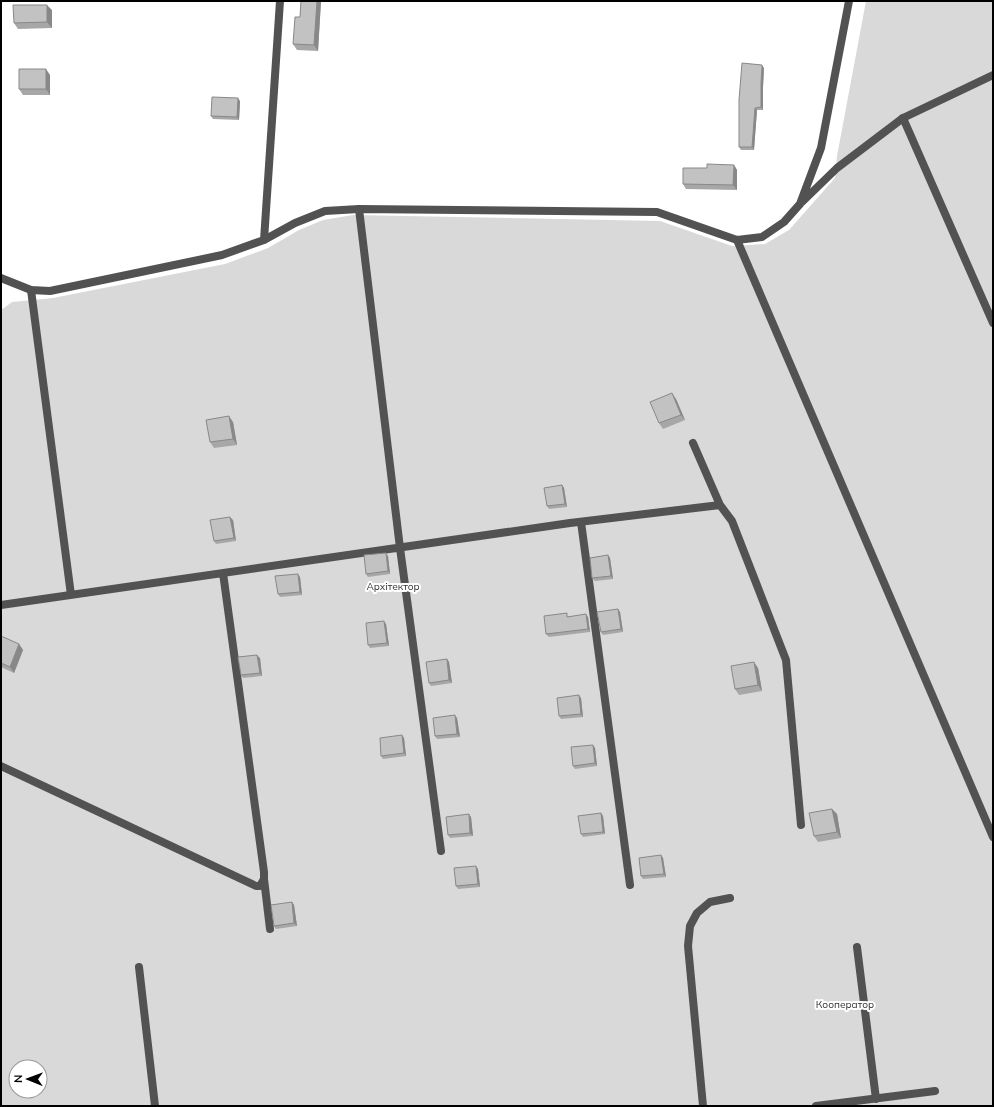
<svg xmlns="http://www.w3.org/2000/svg" width="994" height="1107" font-family="Mulish,sans-serif">
<style>
.green{fill:#d9d9d9;fill-rule:evenodd}
.lines{fill:none;stroke-linecap:round;stroke-linejoin:round}
.lane{stroke:#525252;stroke-width:8}
.street{stroke:#525252;stroke-width:8}
.wall{fill:#a7a7a7}
.shaded-wall{fill:#888}
.building{fill:#c2c2c2;stroke:#888}
.labels{text-anchor:middle;stroke-width:4;stroke-linejoin:round;paint-order:stroke}
.park-label{font-size:10px;fill:#303030;stroke:#fff}
</style>
<rect width="100%" height="100%" fill="#fff"/>
<path class="green" d="M 866,1 L 993,1 L 993,1106 L 1,1106 L 1,310 L 12,302 L 53,298 L 225,264 L 268,248 L 299,230 L 323,220 L 353,215 L 660,221 L 732,246 L 765,244 L 789,230 L 835,178 L 837,156 ZM 16,1067 L 40,1067 L 40,1091 L 16,1091 Z"/>
<g class="lines">
<path class="lane" d="M 903,118 L 993,323
M 359,209 L 400,548 L 441,851
M 737,240 L 993,837
M 31,290 L 71,595
M 693,443 L 720,505 L 732,521 L 786,660 L 801,825
M 581,522 L 630,885
M 1,605 L 570,523 L 720,505
M 1,766 L 256,886 L 260,886 L 264,879 L 264,872 L 223,573
M 264,879 L 270,929
M 857,947 L 876,1099
M 139,967 L 155,1106
M 703,1106 L 688,946 L 690,926 L 697,913 L 710,902 L 730,898
M 816,1106 L 935,1091"/>
<path class="street" d="M 802,202 L 837,168 L 903,118 L 993,75
M 264,240 L 280,1
M 1,278 L 31,290 L 50,291 L 222,255 L 264,240 L 295,223 L 325,211 L 359,209 L 657,212 L 737,240 L 762,237 L 784,222 L 800,204 L 821,148 L 849,1"/>
</g>
<path class="wall" d="M 301,1 L 321,1 L 318,51 L 297,50 L 293,44 L 300,17 Z
M 52,10 L 52,28 L 18,29 L 14,23 Z
M 764,68 L 763,87 L 763,110 L 757,110 L 754,150 L 741,150 L 739,147 Z
M 50,75 L 50,95 L 23,95 L 19,89 Z
M 240,101 L 239,120 L 213,119 L 211,116 Z
M 734,165 L 737,170 L 737,190 L 686,189 L 683,184 Z
M 676,399 L 685,420 L 663,429 L 659,423 Z
M 233,422 L 237,445 L 214,448 L 210,442 Z
M 562,485 L 564,488 L 567,507 L 549,509 L 547,506 Z
M 233,520 L 236,541 L 216,544 L 214,541 Z
M 608,555 L 610,558 L 613,579 L 595,581 L 592,578 Z
M 388,556 L 390,574 L 368,577 L 366,574 Z
M 300,577 L 302,595 L 280,597 L 278,594 Z
M 618,609 L 620,612 L 623,632 L 603,635 L 601,632 Z
M 569,616 L 588,617 L 590,632 L 549,637 L 546,634 Z
M 386,624 L 389,646 L 370,648 L 368,645 Z
M 1,636 L 19,644 L 23,650 L 14,673 L 1,667 Z
M 260,658 L 262,676 L 243,678 L 241,675 Z
M 447,659 L 449,662 L 452,683 L 431,686 L 429,683 Z
M 758,668 L 762,691 L 739,695 L 735,689 Z
M 581,698 L 583,717 L 561,719 L 559,716 Z
M 457,718 L 460,737 L 437,739 L 435,736 Z
M 402,735 L 404,738 L 406,756 L 383,759 L 381,756 Z
M 593,745 L 595,748 L 597,766 L 575,769 L 573,766 Z
M 832,809 L 837,814 L 841,838 L 818,842 L 814,836 Z
M 601,813 L 603,816 L 605,834 L 583,837 L 581,834 Z
M 471,817 L 473,836 L 450,838 L 448,835 Z
M 661,855 L 663,858 L 666,877 L 643,879 L 641,876 Z
M 478,869 L 480,887 L 458,889 L 456,886 Z
M 292,902 L 294,905 L 297,926 L 276,929 L 274,926 Z"/>
<path class="shaded-wall" d="M 317,1 L 321,1 L 318,51 L 314,45 Z
M 47,5 L 52,10 L 52,28 L 47,22 Z
M 762,65 L 764,68 L 763,87 L 763,110 L 761,107 L 761,84 Z
M 46,69 L 50,75 L 50,95 L 46,89 Z
M 238,98 L 240,101 L 239,120 L 237,117 Z
M 755,108 L 757,110 L 754,150 L 752,147 Z
M 734,165 L 737,170 L 737,190 L 733,185 Z
M 672,393 L 676,399 L 685,420 L 681,415 Z
M 229,416 L 233,422 L 237,445 L 233,439 Z
M 562,485 L 564,488 L 567,507 L 565,504 Z
M 230,517 L 233,520 L 236,541 L 234,538 Z
M 386,553 L 388,556 L 390,574 L 388,571 Z
M 608,555 L 610,558 L 613,579 L 611,576 Z
M 298,574 L 300,577 L 302,595 L 300,592 Z
M 618,609 L 620,612 L 623,632 L 621,629 Z
M 586,614 L 588,617 L 590,632 L 588,629 Z
M 384,621 L 386,624 L 389,646 L 387,643 Z
M 19,644 L 23,650 L 14,673 L 10,667 Z
M 257,655 L 260,658 L 262,676 L 260,673 Z
M 447,659 L 449,662 L 452,683 L 449,680 Z
M 754,662 L 758,668 L 762,691 L 758,685 Z
M 579,695 L 581,698 L 583,717 L 581,714 Z
M 455,715 L 457,718 L 460,737 L 457,734 Z
M 402,735 L 404,738 L 406,756 L 404,753 Z
M 593,745 L 595,748 L 597,766 L 595,763 Z
M 832,809 L 837,814 L 841,838 L 837,832 Z
M 601,813 L 603,816 L 605,834 L 603,832 Z
M 469,814 L 471,817 L 473,836 L 470,833 Z
M 661,855 L 663,858 L 666,877 L 664,874 Z
M 476,866 L 478,869 L 480,887 L 478,884 Z
M 292,902 L 294,905 L 297,926 L 294,923 Z"/>
<path class="building" d="M 301,1 L 317,1 L 314,45 L 293,44 L 295,17 L 300,17 Z
M 13,5 L 47,5 L 47,22 L 14,23 Z
M 742,63 L 762,65 L 761,84 L 761,107 L 755,108 L 752,147 L 739,147 L 739,100 Z
M 19,69 L 46,69 L 46,89 L 19,89 Z
M 212,97 L 238,98 L 237,117 L 211,116 Z
M 707,164 L 734,165 L 733,185 L 683,184 L 683,168 L 707,168 Z
M 672,393 L 681,415 L 659,423 L 650,402 Z
M 229,416 L 233,439 L 210,442 L 206,420 Z
M 562,485 L 565,504 L 547,506 L 544,488 Z
M 230,517 L 234,538 L 214,541 L 210,520 Z
M 386,553 L 388,571 L 366,574 L 364,555 Z
M 608,555 L 611,576 L 592,578 L 590,558 Z
M 298,574 L 300,592 L 278,594 L 275,576 Z
M 618,609 L 621,629 L 601,632 L 597,612 Z
M 567,613 L 567,617 L 586,614 L 588,629 L 546,634 L 544,616 Z
M 384,621 L 387,643 L 368,645 L 366,623 Z
M 1,636 L 19,644 L 10,667 L 1,663 Z
M 257,655 L 260,673 L 241,675 L 238,657 Z
M 447,659 L 449,680 L 429,683 L 426,662 Z
M 754,662 L 758,685 L 735,689 L 731,666 Z
M 579,695 L 581,714 L 559,716 L 557,698 Z
M 455,715 L 457,734 L 435,736 L 433,718 Z
M 402,735 L 404,753 L 381,756 L 380,738 Z
M 593,745 L 595,763 L 573,766 L 571,747 Z
M 832,809 L 837,832 L 814,836 L 809,813 Z
M 601,813 L 603,832 L 581,834 L 578,816 Z
M 469,814 L 470,833 L 448,835 L 446,817 Z
M 661,855 L 664,874 L 641,876 L 639,858 Z
M 476,866 L 478,884 L 456,886 L 454,868 Z
M 292,902 L 294,923 L 274,926 L 271,905 Z"/>
<g class="labels">
<g class="park-label">
<text x="393" y="590">Архітектор</text>
<text x="845" y="1008">Кооператор</text>
</g>
</g>
<rect width="994" height="1107" fill="none" stroke="#000000" stroke-width="4"/>
<g transform="translate(28 1079) rotate(271)"><circle r="19" fill="#ffffff" stroke="#999999"/>
<path d="M0-3L7 15L0 10L-7 15Z" fill="#000000"/>
<text y="-6" font-size="11" font-weight="bold" text-anchor="middle" fill="#000000">N</text>
</g>
</svg>
